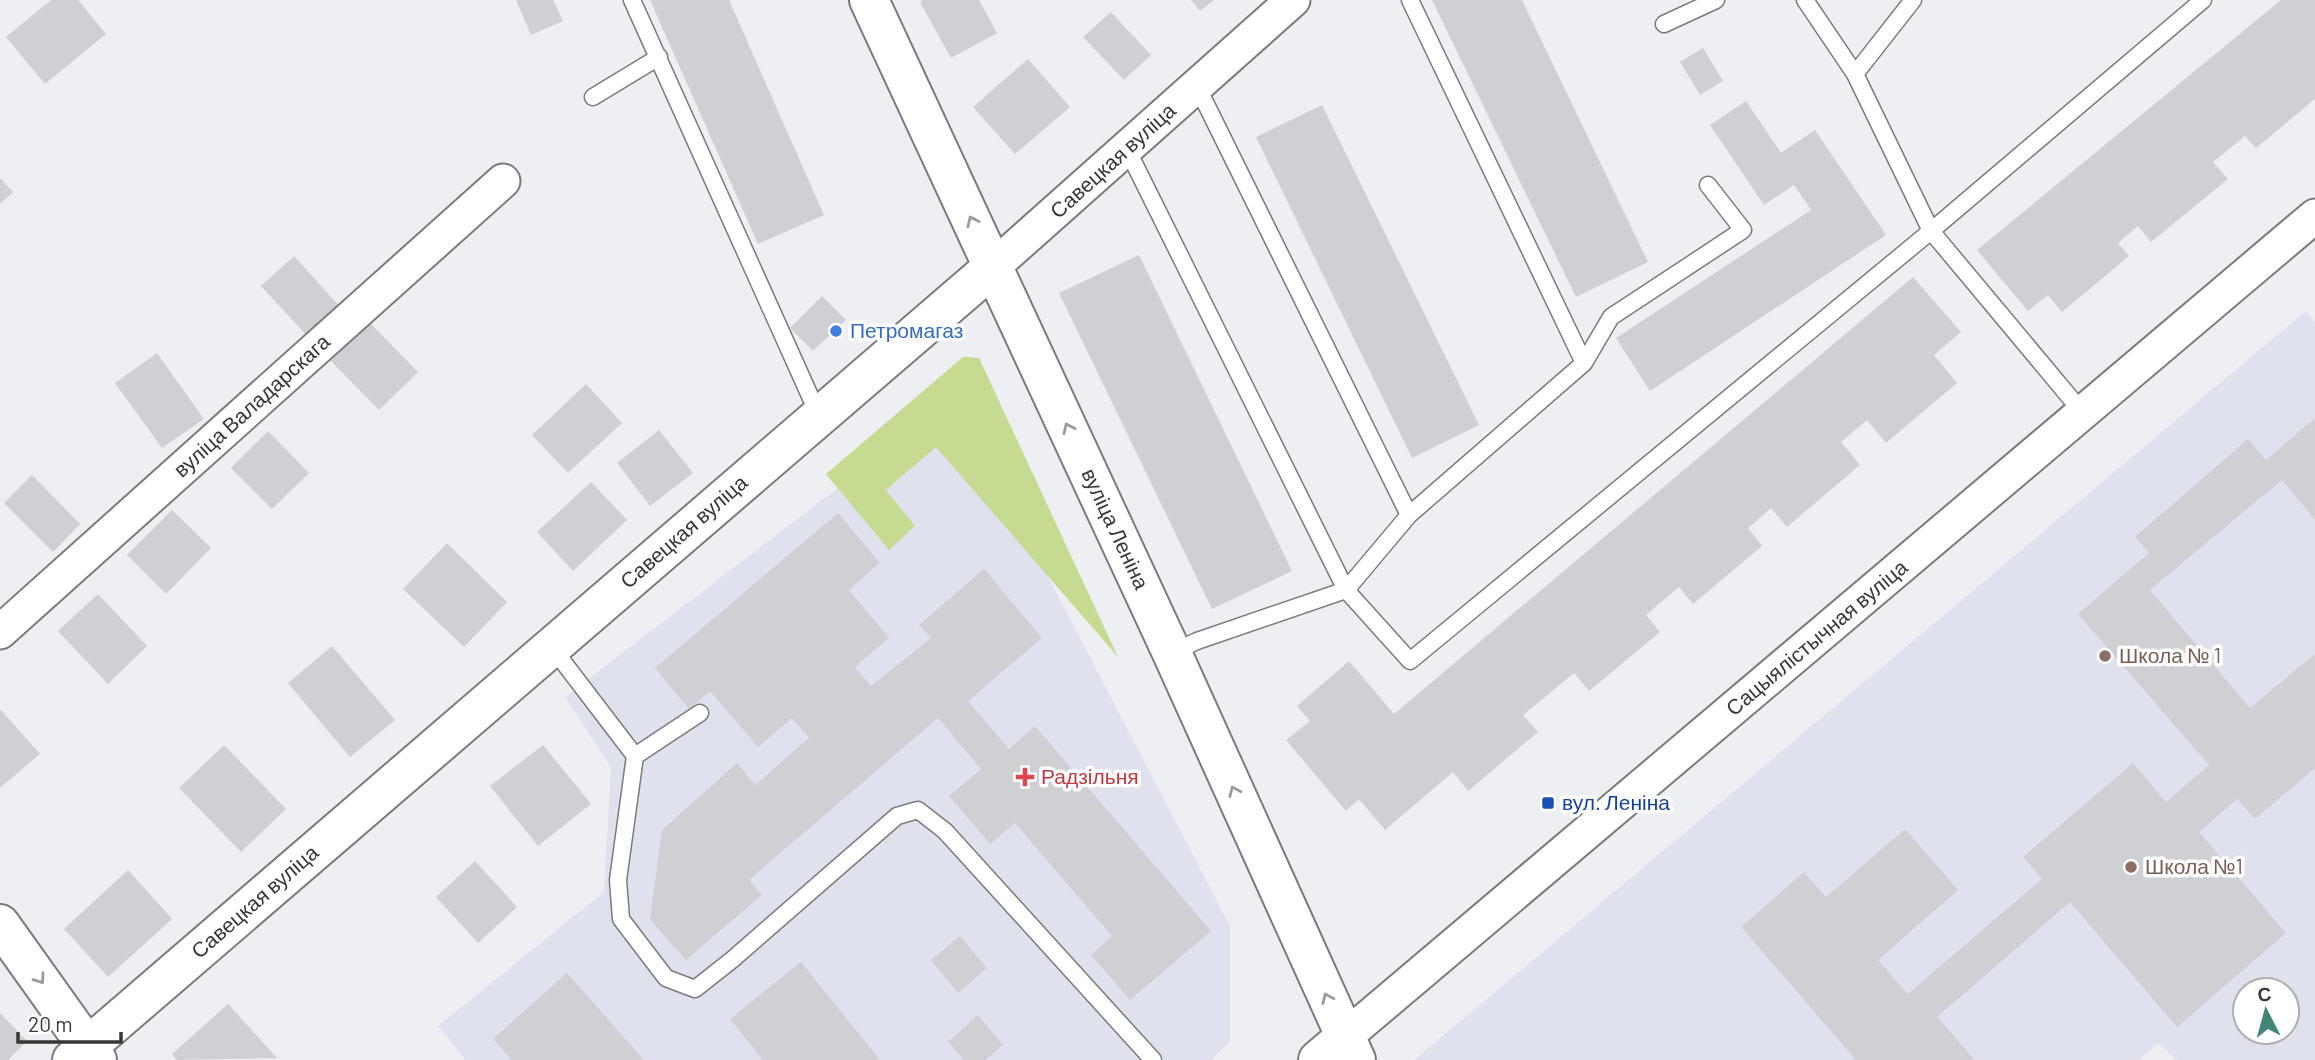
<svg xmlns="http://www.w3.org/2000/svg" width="2315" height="1060" font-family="Barlow,sans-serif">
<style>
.built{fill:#dfe2ec;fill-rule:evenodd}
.green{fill:#c6da91}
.building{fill:#ced0d3}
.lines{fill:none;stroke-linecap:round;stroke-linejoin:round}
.service-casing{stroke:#7a7b7e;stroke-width:19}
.minor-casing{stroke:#7a7b7e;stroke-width:37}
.tertiary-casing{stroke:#7a7b7e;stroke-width:42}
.secondary-casing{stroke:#7a7b7e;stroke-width:42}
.service{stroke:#fff;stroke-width:16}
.minor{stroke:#fff;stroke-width:33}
.tertiary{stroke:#fff;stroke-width:38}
.secondary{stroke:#fff;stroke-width:38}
.oneway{stroke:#9a9b9c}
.shop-dot{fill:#3f7fe0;stroke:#fff;stroke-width:2.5}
.education-dot{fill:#8d6e63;stroke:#fff;stroke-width:2.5}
.health-dot{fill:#e0444e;stroke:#fff;stroke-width:2.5}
.transit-dot{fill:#1a4fb4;stroke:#fff;stroke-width:2.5}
.labels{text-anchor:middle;stroke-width:7;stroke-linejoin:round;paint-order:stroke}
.street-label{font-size:21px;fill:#363738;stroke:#fff}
.shop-label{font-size:21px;fill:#366cbe;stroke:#fff;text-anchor:start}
.education-label{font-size:21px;fill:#785e54;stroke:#fff;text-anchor:start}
.health-label{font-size:21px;fill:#be3a42;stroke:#fff;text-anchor:start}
.transit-label{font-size:21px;fill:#164399;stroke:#fff;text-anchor:start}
</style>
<rect width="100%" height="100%" fill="#edeff2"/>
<path class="built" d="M 2306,311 L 2315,322 L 2315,1060 L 2177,1060 L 2158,1043 L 2138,1060 L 1414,1060 ZM 2245,990 L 2287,990 L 2287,1032 L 2245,1032 Z
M 955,398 L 1230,926 L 1230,1041 L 1211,1060 L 466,1060 L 438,1026 L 604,892 L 611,767 L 565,697 Z"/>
<path class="green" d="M 963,357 L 979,358 L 1118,657 L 936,447 L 886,490 L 915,526 L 889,550 L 826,474 Z"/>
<path class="building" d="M 51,0 L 78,0 L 106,34 L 45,84 L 6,37 Z
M 516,0 L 553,0 L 563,21 L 531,35 Z
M 650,0 L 729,0 L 824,215 L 758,244 Z
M 923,0 L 979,0 L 997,33 L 951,58 L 920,2 Z
M 1191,0 L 1214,0 L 1200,11 Z
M 1432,0 L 1522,0 L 1648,262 L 1576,297 Z
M 2281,0 L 2315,0 L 2315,99 L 2256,148 L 2245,136 L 2213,162 L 2228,179 L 2151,242 L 2138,226 L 2118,243 L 2129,256 L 2062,312 L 2048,295 L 2028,311 L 1977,250 Z
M 1111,12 L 1151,55 L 1124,80 L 1083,37 Z
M 1703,48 L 1723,81 L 1700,95 L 1680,62 Z
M 1028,59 L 1070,107 L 1015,154 L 973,107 Z
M 1746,101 L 1781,153 L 1815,130 L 1886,235 L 1650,391 L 1616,338 L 1811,210 L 1794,185 L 1764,205 L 1710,125 Z
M 1322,105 L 1479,425 L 1412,458 L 1256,137 Z
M 0,178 L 13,192 L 0,204 Z
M 1139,255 L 1292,571 L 1212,609 L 1059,293 Z
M 294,256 L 341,308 L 309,338 L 261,286 Z
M 1913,277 L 1961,332 L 1934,355 L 1957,383 L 1886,443 L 1867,420 L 1841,442 L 1860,465 L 1787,527 L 1771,508 L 1748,528 L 1762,546 L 1693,604 L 1679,587 L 1646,615 L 1660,632 L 1589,691 L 1574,673 L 1523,715 L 1538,732 L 1468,791 L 1453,772 L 1385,830 L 1359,799 L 1346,811 L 1286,740 L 1310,721 L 1297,706 L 1349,661 L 1394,714 Z
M 822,296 L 846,320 L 813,351 L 790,328 Z
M 367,320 L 418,372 L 379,410 L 328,358 Z
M 157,353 L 204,419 L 162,448 L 115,383 Z
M 586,384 L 622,423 L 568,473 L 532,435 Z
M 2315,418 L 2315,520 L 2282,480 L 2150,590 L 2250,708 L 2315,654 L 2315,768 L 2255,819 L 2237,799 L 2199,832 L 2286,933 L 2177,1027 L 2070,902 L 1937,1017 L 1975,1060 L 1856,1060 L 1741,927 L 1804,872 L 1826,897 L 1905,829 L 1958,890 L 1878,960 L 1908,994 L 2042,879 L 2023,857 L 2133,763 L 2166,802 L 2209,765 L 2078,614 L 2149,553 L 2135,537 L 2248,439 L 2266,460 Z
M 659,430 L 693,473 L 650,506 L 617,463 Z
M 268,431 L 309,473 L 272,509 L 231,468 Z
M 32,475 L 80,524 L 53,552 L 4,503 Z
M 591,482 L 627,520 L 573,571 L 537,532 Z
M 172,510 L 211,548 L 166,594 L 127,555 Z
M 838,513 L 880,563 L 849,590 L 889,638 L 855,667 L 871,686 L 931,638 L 919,625 L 984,569 L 1042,638 L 968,701 L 1009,749 L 1035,726 L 1211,931 L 1130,1000 L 1091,955 L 1112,936 L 1015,823 L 990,844 L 949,796 L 981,769 L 938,718 L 749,880 L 762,895 L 686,960 L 650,919 L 662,830 L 737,763 L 755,785 L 809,738 L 792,718 L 758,747 L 710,691 L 689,709 L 655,668 Z
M 447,543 L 507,602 L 464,647 L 403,589 Z
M 98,594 L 147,646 L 108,684 L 58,631 Z
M 332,646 L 395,720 L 350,757 L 288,683 Z
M 0,709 L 40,754 L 0,788 Z
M 224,745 L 286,809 L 241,852 L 179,788 Z
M 543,745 L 591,804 L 538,846 L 490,786 Z
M 475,861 L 517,907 L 478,943 L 436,897 Z
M 128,870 L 172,919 L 108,977 L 64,929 Z
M 960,936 L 987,968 L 958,993 L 931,960 Z
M 801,962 L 880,1060 L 763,1060 L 730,1019 Z
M 567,973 L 644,1060 L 512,1060 L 493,1039 Z
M 228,1004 L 277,1058 L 177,1060 L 172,1054 Z
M 0,1013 L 27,1041 L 8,1060 L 0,1060 Z
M 978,1015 L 1003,1045 L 985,1060 L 964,1060 L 948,1042 Z"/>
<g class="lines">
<defs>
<path id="service" d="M 632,0 L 819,416
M 1805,0 L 1855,74
M 1913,0 L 1855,74 L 1931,231 L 2203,0
M 1664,24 L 1716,0
M 1197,86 L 1409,515
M 593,97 L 659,57
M 1127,149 L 1346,590 L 1410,661 L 1931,231 L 2083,413
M 1584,363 L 1611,317 L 1743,230 L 1708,185
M 551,646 L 635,756 L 618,880 L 621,919 L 666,978 L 695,989 L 733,959 L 897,816 L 918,810 L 945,831 L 1153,1060
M 1172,653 L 1197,641 L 1346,590 L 1409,515 L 1584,363 L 1410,0
M 635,756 L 700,713"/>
<path id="minor" d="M 993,267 L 1293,0
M 0,632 L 503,181
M 1345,1037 L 2315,216"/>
<path id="tertiary" d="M 72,1060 L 993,267
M 1318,1060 L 1345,1037"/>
<path id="secondary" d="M 869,0 L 1172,653 L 1356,1060
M 0,924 L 97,1060"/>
</defs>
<use href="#service" class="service-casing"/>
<use href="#minor" class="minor-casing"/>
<use href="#tertiary" class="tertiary-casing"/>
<use href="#secondary" class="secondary-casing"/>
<use href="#service" class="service"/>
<use href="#minor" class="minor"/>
<use href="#tertiary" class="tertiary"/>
<use href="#secondary" class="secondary"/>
</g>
<defs><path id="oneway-chevron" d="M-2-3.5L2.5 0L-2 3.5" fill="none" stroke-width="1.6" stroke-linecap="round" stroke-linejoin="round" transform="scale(1.75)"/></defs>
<g class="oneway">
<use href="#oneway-chevron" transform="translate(972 221) rotate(-115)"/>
<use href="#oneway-chevron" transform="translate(1068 428) rotate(-115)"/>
<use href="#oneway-chevron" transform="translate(1234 791) rotate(-114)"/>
<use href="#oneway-chevron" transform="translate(40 979) rotate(55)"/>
<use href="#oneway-chevron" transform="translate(1327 998) rotate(-114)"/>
</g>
<circle class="shop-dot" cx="836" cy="331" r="7"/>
<g class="education-dot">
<circle cx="2105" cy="656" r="7"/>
<circle cx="2131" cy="867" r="7"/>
</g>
<path class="health-dot" d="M1021.5 766.5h7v7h7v7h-7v7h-7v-7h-7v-7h7z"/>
<rect class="transit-dot" x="1541" y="796" width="14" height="14" rx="3.5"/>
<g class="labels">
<g class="street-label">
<text transform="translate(1113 161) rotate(-42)" y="7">Савецкая вуліца</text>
<text transform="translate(252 406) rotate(-42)" y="7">вуліца Валадарскага</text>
<text transform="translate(1115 529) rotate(65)" y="7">вуліца Леніна</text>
<text transform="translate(684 532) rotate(-41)" y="7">Савецкая вуліца</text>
<text transform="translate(1817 638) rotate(-40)" y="7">Сацыялістычная вуліца</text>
<text transform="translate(255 902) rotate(-41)" y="7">Савецкая вуліца</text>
</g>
<g class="shop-label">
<text x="850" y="338">Петромагаз</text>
</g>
<g class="education-label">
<text x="2119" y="663">Школа № 1</text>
<text x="2145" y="874">Школа №1</text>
</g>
<g class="health-label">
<text x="1041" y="784">Радзільня</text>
</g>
<g class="transit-label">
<text x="1562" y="810">вул. Леніна</text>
</g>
</g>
<g transform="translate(2266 1011) rotate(354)"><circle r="33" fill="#ffffff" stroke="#afafaf" stroke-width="2"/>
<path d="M0-5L12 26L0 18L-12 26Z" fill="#438577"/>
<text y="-10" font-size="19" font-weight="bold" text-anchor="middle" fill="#363738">С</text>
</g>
<path d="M18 1032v10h103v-10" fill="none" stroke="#363738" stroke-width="3.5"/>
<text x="28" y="1032" font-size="21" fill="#363738" stroke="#ffffff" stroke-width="5" paint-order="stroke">20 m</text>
</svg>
